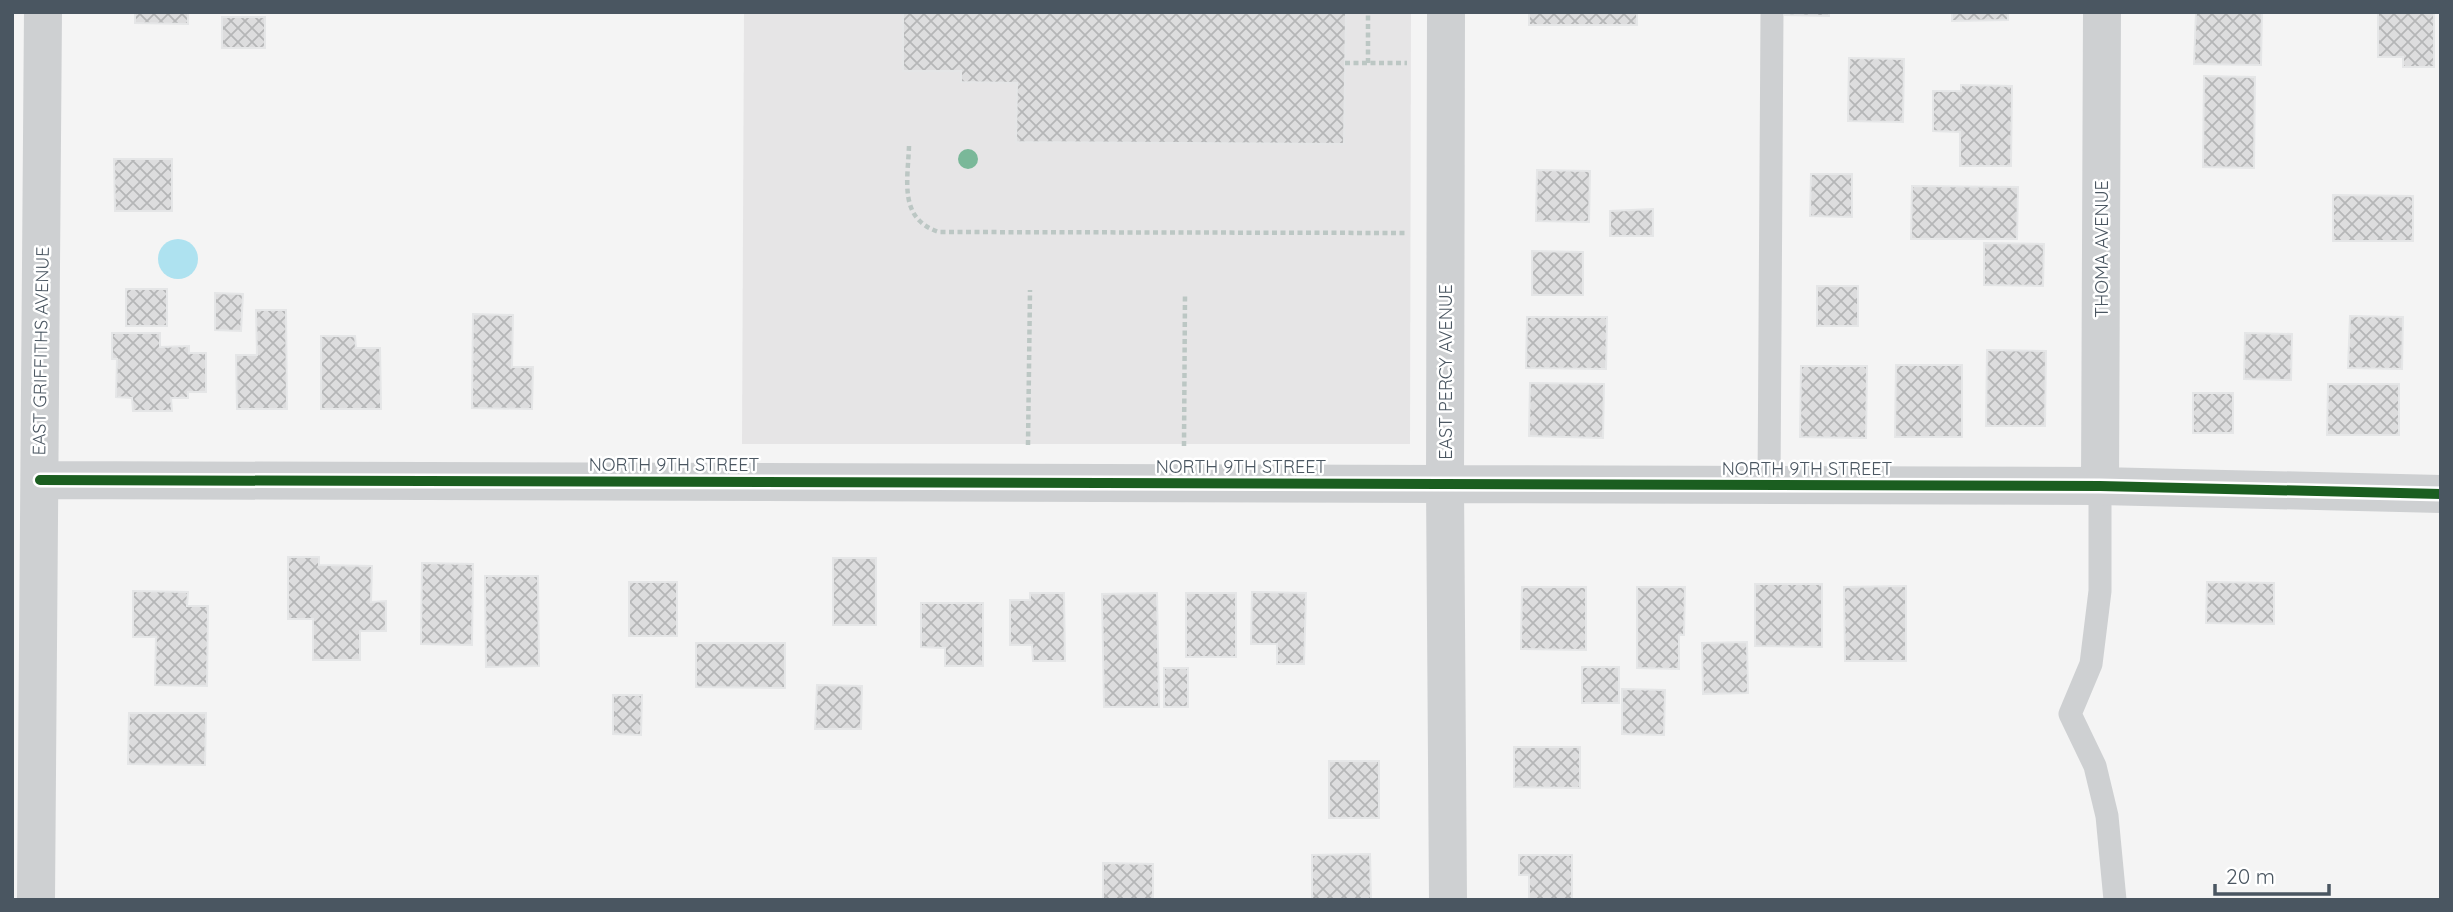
<svg xmlns="http://www.w3.org/2000/svg" width="2453" height="912" font-family="Quicksand,sans-serif">
<style>
.education{fill:#e6e5e6}
.water{fill:#aee2f0}
.building{fill:url(#building-cross-hatch);stroke:#e5e6e7;stroke-width:2}
.lines{fill:none;stroke-linecap:round;stroke-linejoin:round}
.path{stroke:#bcc7c4;stroke-width:4.5;stroke-dasharray:5 3.5;stroke-linecap:butt}
.service{stroke:#ced0d2;stroke-width:23}
.minor{stroke:#ced0d2;stroke-width:38}
.cycleway-casing{stroke:#fff;stroke-width:15}
.cycleway{stroke:#1b5e20;stroke-width:10}
.tree{fill:#7ab899}
.labels{text-anchor:middle;stroke-width:5;stroke-linejoin:round;paint-order:stroke}
.street-label{font-size:18px;fill:#4a5661;stroke:#fff}
</style>
<defs>
<pattern id="building-cross-hatch" width="8" height="8" patternUnits="userSpaceOnUse" patternTransform="scale(1.75)"><rect width="8" height="8" fill="#ddddde"/><path d="M0 0l8 8M0 8l8-8" fill="none" stroke="#b5b6b7"/></pattern>
</defs>
<rect width="100%" height="100%" fill="#f4f4f4"/>
<path class="education" d="M 744,12 L 1411,12 L 1410,444 L 742,444 Z"/>
<path class="water" d="M158 259a20 20 0 1 1 40 0a20 20 0 1 1-40 0Z"/>
<path class="building" d="M 118,12 L 188,12 L 188,24 L 135,23 L 135,13 Z
M 903,12 L 1346,12 L 1344,144 L 1016,142 L 1017,83 L 961,82 L 961,71 L 903,71 Z
M 1529,12 L 1637,12 L 1637,25 L 1529,25 Z
M 1785,12 L 1829,12 L 1829,16 L 1785,15 Z
M 1952,12 L 2008,12 L 2008,20 L 1952,21 Z
M 2196,12 L 2262,12 L 2261,65 L 2194,64 Z
M 2378,12 L 2434,12 L 2434,67 L 2403,67 L 2403,57 L 2378,57 Z
M 222,17 L 265,17 L 265,48 L 222,48 Z
M 1849,58 L 1904,59 L 1903,122 L 1848,121 Z
M 2204,76 L 2255,77 L 2254,168 L 2203,167 Z
M 1961,85 L 2012,86 L 2011,166 L 1960,166 L 1960,132 L 1933,131 L 1933,91 L 1961,91 Z
M 114,159 L 172,159 L 172,211 L 115,211 Z
M 1537,170 L 1590,171 L 1589,222 L 1536,221 Z
M 1811,174 L 1852,174 L 1852,217 L 1810,216 Z
M 1912,186 L 2018,187 L 2017,239 L 1911,239 Z
M 2333,195 L 2413,196 L 2413,241 L 2333,241 Z
M 1653,209 L 1653,236 L 1610,236 L 1610,211 Z
M 1984,243 L 2044,244 L 2043,286 L 1984,285 Z
M 1532,251 L 1583,252 L 1583,295 L 1532,295 Z
M 1817,286 L 1858,286 L 1858,326 L 1817,326 Z
M 126,289 L 167,289 L 167,326 L 126,326 Z
M 215,293 L 243,294 L 241,331 L 215,330 Z
M 256,310 L 286,310 L 287,409 L 237,409 L 236,355 L 257,355 Z
M 473,314 L 513,315 L 512,367 L 533,367 L 532,409 L 472,408 Z
M 2350,316 L 2403,317 L 2402,369 L 2348,368 Z
M 1527,317 L 1607,317 L 1606,369 L 1526,368 Z
M 112,333 L 160,333 L 160,347 L 189,346 L 189,353 L 206,353 L 206,392 L 188,392 L 188,398 L 171,398 L 172,411 L 133,411 L 132,398 L 116,397 L 117,359 L 112,359 Z
M 2245,333 L 2292,334 L 2291,380 L 2244,379 Z
M 321,336 L 355,336 L 356,348 L 380,348 L 381,409 L 321,409 Z
M 1987,350 L 2046,351 L 2045,426 L 1986,426 Z
M 1896,365 L 1962,365 L 1962,437 L 1895,437 Z
M 1801,366 L 1867,366 L 1866,438 L 1800,437 Z
M 1530,383 L 1604,384 L 1603,438 L 1529,436 Z
M 2328,384 L 2399,384 L 2399,435 L 2327,435 Z
M 2193,393 L 2233,393 L 2233,433 L 2193,433 Z
M 288,557 L 319,557 L 319,565 L 372,566 L 371,602 L 386,601 L 386,631 L 360,631 L 360,660 L 313,660 L 313,619 L 288,619 Z
M 833,558 L 876,558 L 876,625 L 833,625 Z
M 422,563 L 473,564 L 472,645 L 421,644 Z
M 485,576 L 538,576 L 539,666 L 486,667 Z
M 629,582 L 677,582 L 677,636 L 629,636 Z
M 2207,582 L 2274,583 L 2274,624 L 2206,623 Z
M 1755,584 L 1822,584 L 1822,647 L 1755,646 Z
M 1906,586 L 1906,661 L 1845,661 L 1844,587 Z
M 1522,587 L 1586,587 L 1586,650 L 1521,649 Z
M 1637,587 L 1685,587 L 1684,635 L 1679,635 L 1679,669 L 1637,668 Z
M 133,591 L 188,592 L 187,606 L 208,606 L 207,686 L 155,685 L 156,637 L 133,637 Z
M 1252,592 L 1306,593 L 1304,664 L 1277,664 L 1277,644 L 1251,644 Z
M 1030,593 L 1064,593 L 1065,661 L 1033,661 L 1032,645 L 1010,645 L 1010,600 L 1030,600 Z
M 1157,593 L 1159,707 L 1104,707 L 1102,594 Z
M 1186,593 L 1236,593 L 1236,657 L 1186,657 Z
M 921,603 L 983,603 L 983,666 L 945,666 L 945,648 L 921,647 Z
M 1747,642 L 1748,693 L 1703,694 L 1702,643 Z
M 696,643 L 785,643 L 785,688 L 696,687 Z
M 1582,667 L 1619,667 L 1619,703 L 1582,703 Z
M 1164,668 L 1188,668 L 1188,707 L 1164,707 Z
M 817,685 L 862,686 L 861,729 L 815,729 Z
M 1622,689 L 1665,690 L 1664,735 L 1622,734 Z
M 613,695 L 642,695 L 641,735 L 613,734 Z
M 129,713 L 206,713 L 205,765 L 128,764 Z
M 1514,747 L 1580,747 L 1580,788 L 1514,787 Z
M 1329,761 L 1379,761 L 1379,818 L 1329,818 Z
M 1370,854 L 1371,900 L 1312,900 L 1312,855 Z
M 1519,855 L 1572,855 L 1572,900 L 1529,900 L 1529,875 L 1519,875 Z
M 1103,863 L 1153,864 L 1153,900 L 1103,900 Z"/>
<g class="lines">
<path class="path" d="M 1345,63 L 1407,63
M 1368,63 L 1368,12
M 909,146 C 908,180 898,219 939,232 L 1407,233
M 1028,445 L 1030,290
M 1184,446 L 1185,295"/>
<path class="service" d="M 2100,486 L 2100,591 L 2091,664 L 2070,714 L 2095,766 L 2107,816 L 2115,900
M 1769,487 L 1772,12"/>
<path class="minor" d="M 1446,12 L 1445,485 L 1448,900
M 40,480 L 2100,486 L 2441,494
M 2100,486 L 2102,12
M 36,900 L 43,12"/>
<defs>
<path id="cycleway" d="M 40,480 L 2100,486 L 2441,494"/>
</defs>
<use href="#cycleway" class="cycleway-casing"/>
<use href="#cycleway" class="cycleway"/>
</g>
<circle class="tree" cx="968" cy="159" r="10"/>
<g class="labels">
<g class="street-label">
<text transform="translate(2102 249) rotate(-90)" y="6">THOMA AVENUE</text>
<text transform="translate(41 351) rotate(-89)" y="6">EAST GRIFFITHS AVENUE</text>
<text transform="translate(1446 372) rotate(-90)" y="6">EAST PERCY AVENUE</text>
<text x="674" y="471">NORTH 9TH STREET</text>
<text x="1241" y="473">NORTH 9TH STREET</text>
<text x="1807" y="475">NORTH 9TH STREET</text>
</g>
</g>
<rect width="2453" height="912" fill="none" stroke="#4a5661" stroke-width="28"/>
<path d="M2215 884v10h114v-10" fill="none" stroke="#4a5661" stroke-width="3.5"/>
<text x="2226" y="884" font-size="21" fill="#4a5661" stroke="#ffffff" stroke-width="5" paint-order="stroke">20 m</text>
</svg>
